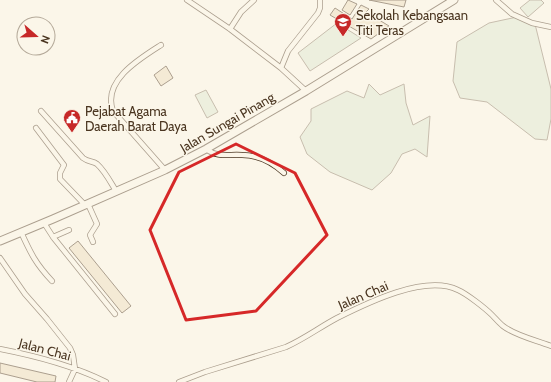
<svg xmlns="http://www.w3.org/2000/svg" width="551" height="382" font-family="Cabin,sans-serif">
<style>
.green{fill:#dce7d0;stroke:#887966}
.building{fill:#ecdcbc;stroke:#4a3520}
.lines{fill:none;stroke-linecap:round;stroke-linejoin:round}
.street-casing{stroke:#4a3520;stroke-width:6}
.primary-casing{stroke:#4a3520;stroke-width:9}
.street{stroke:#fbf6e9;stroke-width:4.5}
.primary{stroke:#fbf6e9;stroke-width:7}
.marked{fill:none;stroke:#d62828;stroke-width:3;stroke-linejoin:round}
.labels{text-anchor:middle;stroke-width:3;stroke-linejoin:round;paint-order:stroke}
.poi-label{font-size:13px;fill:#4a3520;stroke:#fbf6e9;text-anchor:start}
.street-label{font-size:13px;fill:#4a3520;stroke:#fbf6e9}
</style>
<rect width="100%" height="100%" fill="#fbf6e9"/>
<path class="green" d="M 530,0 L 541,0 L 544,3 L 528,17 L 520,8 Z
M 517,17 L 535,24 L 551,89 L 551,119 L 547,140 L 535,139 L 487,102 L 460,98 L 453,81 L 457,42 L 489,23 Z
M 337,23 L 361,38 L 310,71 L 298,53 Z
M 369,84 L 380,95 L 404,84 L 406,103 L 413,125 L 430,116 L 427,157 L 415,149 L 402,154 L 391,173 L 372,190 L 330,172 L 307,154 L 300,137 L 311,121 L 311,109 L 347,91 L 364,98 Z
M 206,90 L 218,112 L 207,118 L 195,95 Z"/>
<path class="building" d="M 348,0 L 357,4 L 350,15 L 342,10 Z
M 369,0 L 406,0 L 404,7 Z
M 361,5 L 369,9 L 366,12 L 389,26 L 371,39 L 330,15 L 335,8 L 352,19 Z
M 166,66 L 173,78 L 161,86 L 154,75 Z
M 78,241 L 131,306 L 122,313 L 69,248 Z
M 0,363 L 56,376 L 55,382 L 37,382 L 0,373 Z"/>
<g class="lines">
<defs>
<path id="street" d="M 187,0 L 230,29 L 281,68 L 306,91
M 496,0 L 512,14 L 532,23 L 551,27
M 230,29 L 241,12 L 254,0
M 161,45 C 139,59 102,81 113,111 L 165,170
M 281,68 L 288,51 L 318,13 L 320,8 L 320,0
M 41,111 L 83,158 C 88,162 93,161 97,164 C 105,171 111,183 116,191
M 36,128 L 64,165 L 60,173 L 60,179 L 85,205
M 206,149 C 218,158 228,154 242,155 C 258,155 272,162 284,173
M 88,204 L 97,224 L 90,235 L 93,242
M 44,223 L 53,237 L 115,314
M 21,232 C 31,254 36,264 52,281
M 53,237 L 69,230
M 0,258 L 25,294 L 47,319 L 70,348 L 73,355 L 75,369 L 69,382
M 0,349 C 36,356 72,365 106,382
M 179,382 L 205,372 L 286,347 C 304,339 320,327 337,318 C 367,303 425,274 458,290 C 467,294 485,308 492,315 C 496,319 499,323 503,326 C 516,336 536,340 551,346"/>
<path id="primary" d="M 0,241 L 53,219 L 165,170 L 206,149 L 306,91 L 454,0"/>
</defs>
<use href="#street" class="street-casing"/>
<use href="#primary" class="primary-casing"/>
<use href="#street" class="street"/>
<use href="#primary" class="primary"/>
</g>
<path d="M0 0H551V382H0ZM 236,144 L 295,173 L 327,235 L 256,311 L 186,320 L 150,230 L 179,172 Z" fill="#fbf6e9" fill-opacity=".55" fill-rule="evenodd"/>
<path class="marked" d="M 236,144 L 295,173 L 327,235 L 256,311 L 186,320 L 150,230 L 179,172 Z"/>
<defs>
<symbol id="school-pin" viewBox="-11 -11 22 30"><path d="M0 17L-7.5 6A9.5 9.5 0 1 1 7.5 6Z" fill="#c62828" stroke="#fbf6e9"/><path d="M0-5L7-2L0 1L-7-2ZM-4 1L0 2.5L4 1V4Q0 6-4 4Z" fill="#fff"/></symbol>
<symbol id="civic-pin" viewBox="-11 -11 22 30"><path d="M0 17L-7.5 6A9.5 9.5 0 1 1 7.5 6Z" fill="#c62828" stroke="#fbf6e9"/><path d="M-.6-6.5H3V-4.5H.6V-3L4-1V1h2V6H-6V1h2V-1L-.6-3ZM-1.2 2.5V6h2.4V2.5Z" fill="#fff"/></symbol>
</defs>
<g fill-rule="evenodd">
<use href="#school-pin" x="333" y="12" width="20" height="27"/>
<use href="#civic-pin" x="62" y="108" width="20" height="27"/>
</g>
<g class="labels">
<g class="poi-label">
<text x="356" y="20">Sekolah Kebangsaan<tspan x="356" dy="15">Titi Teras</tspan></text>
<text x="85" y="116">Pejabat Agama<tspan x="85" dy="15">Daerah Barat Daya</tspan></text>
</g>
<g class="street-label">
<text transform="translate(227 122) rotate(-30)" y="5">Jalan Sungai Pinang</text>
<text transform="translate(363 295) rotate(-23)" y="5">Jalan Chai</text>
<text transform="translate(45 349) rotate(15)" y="5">Jalan Chai</text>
</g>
</g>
<g transform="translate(36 36) rotate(110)"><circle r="19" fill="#fbf6e9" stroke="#b4a999"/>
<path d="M0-3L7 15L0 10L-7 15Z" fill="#c62828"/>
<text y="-6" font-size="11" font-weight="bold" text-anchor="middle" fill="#4a3520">N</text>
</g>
</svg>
